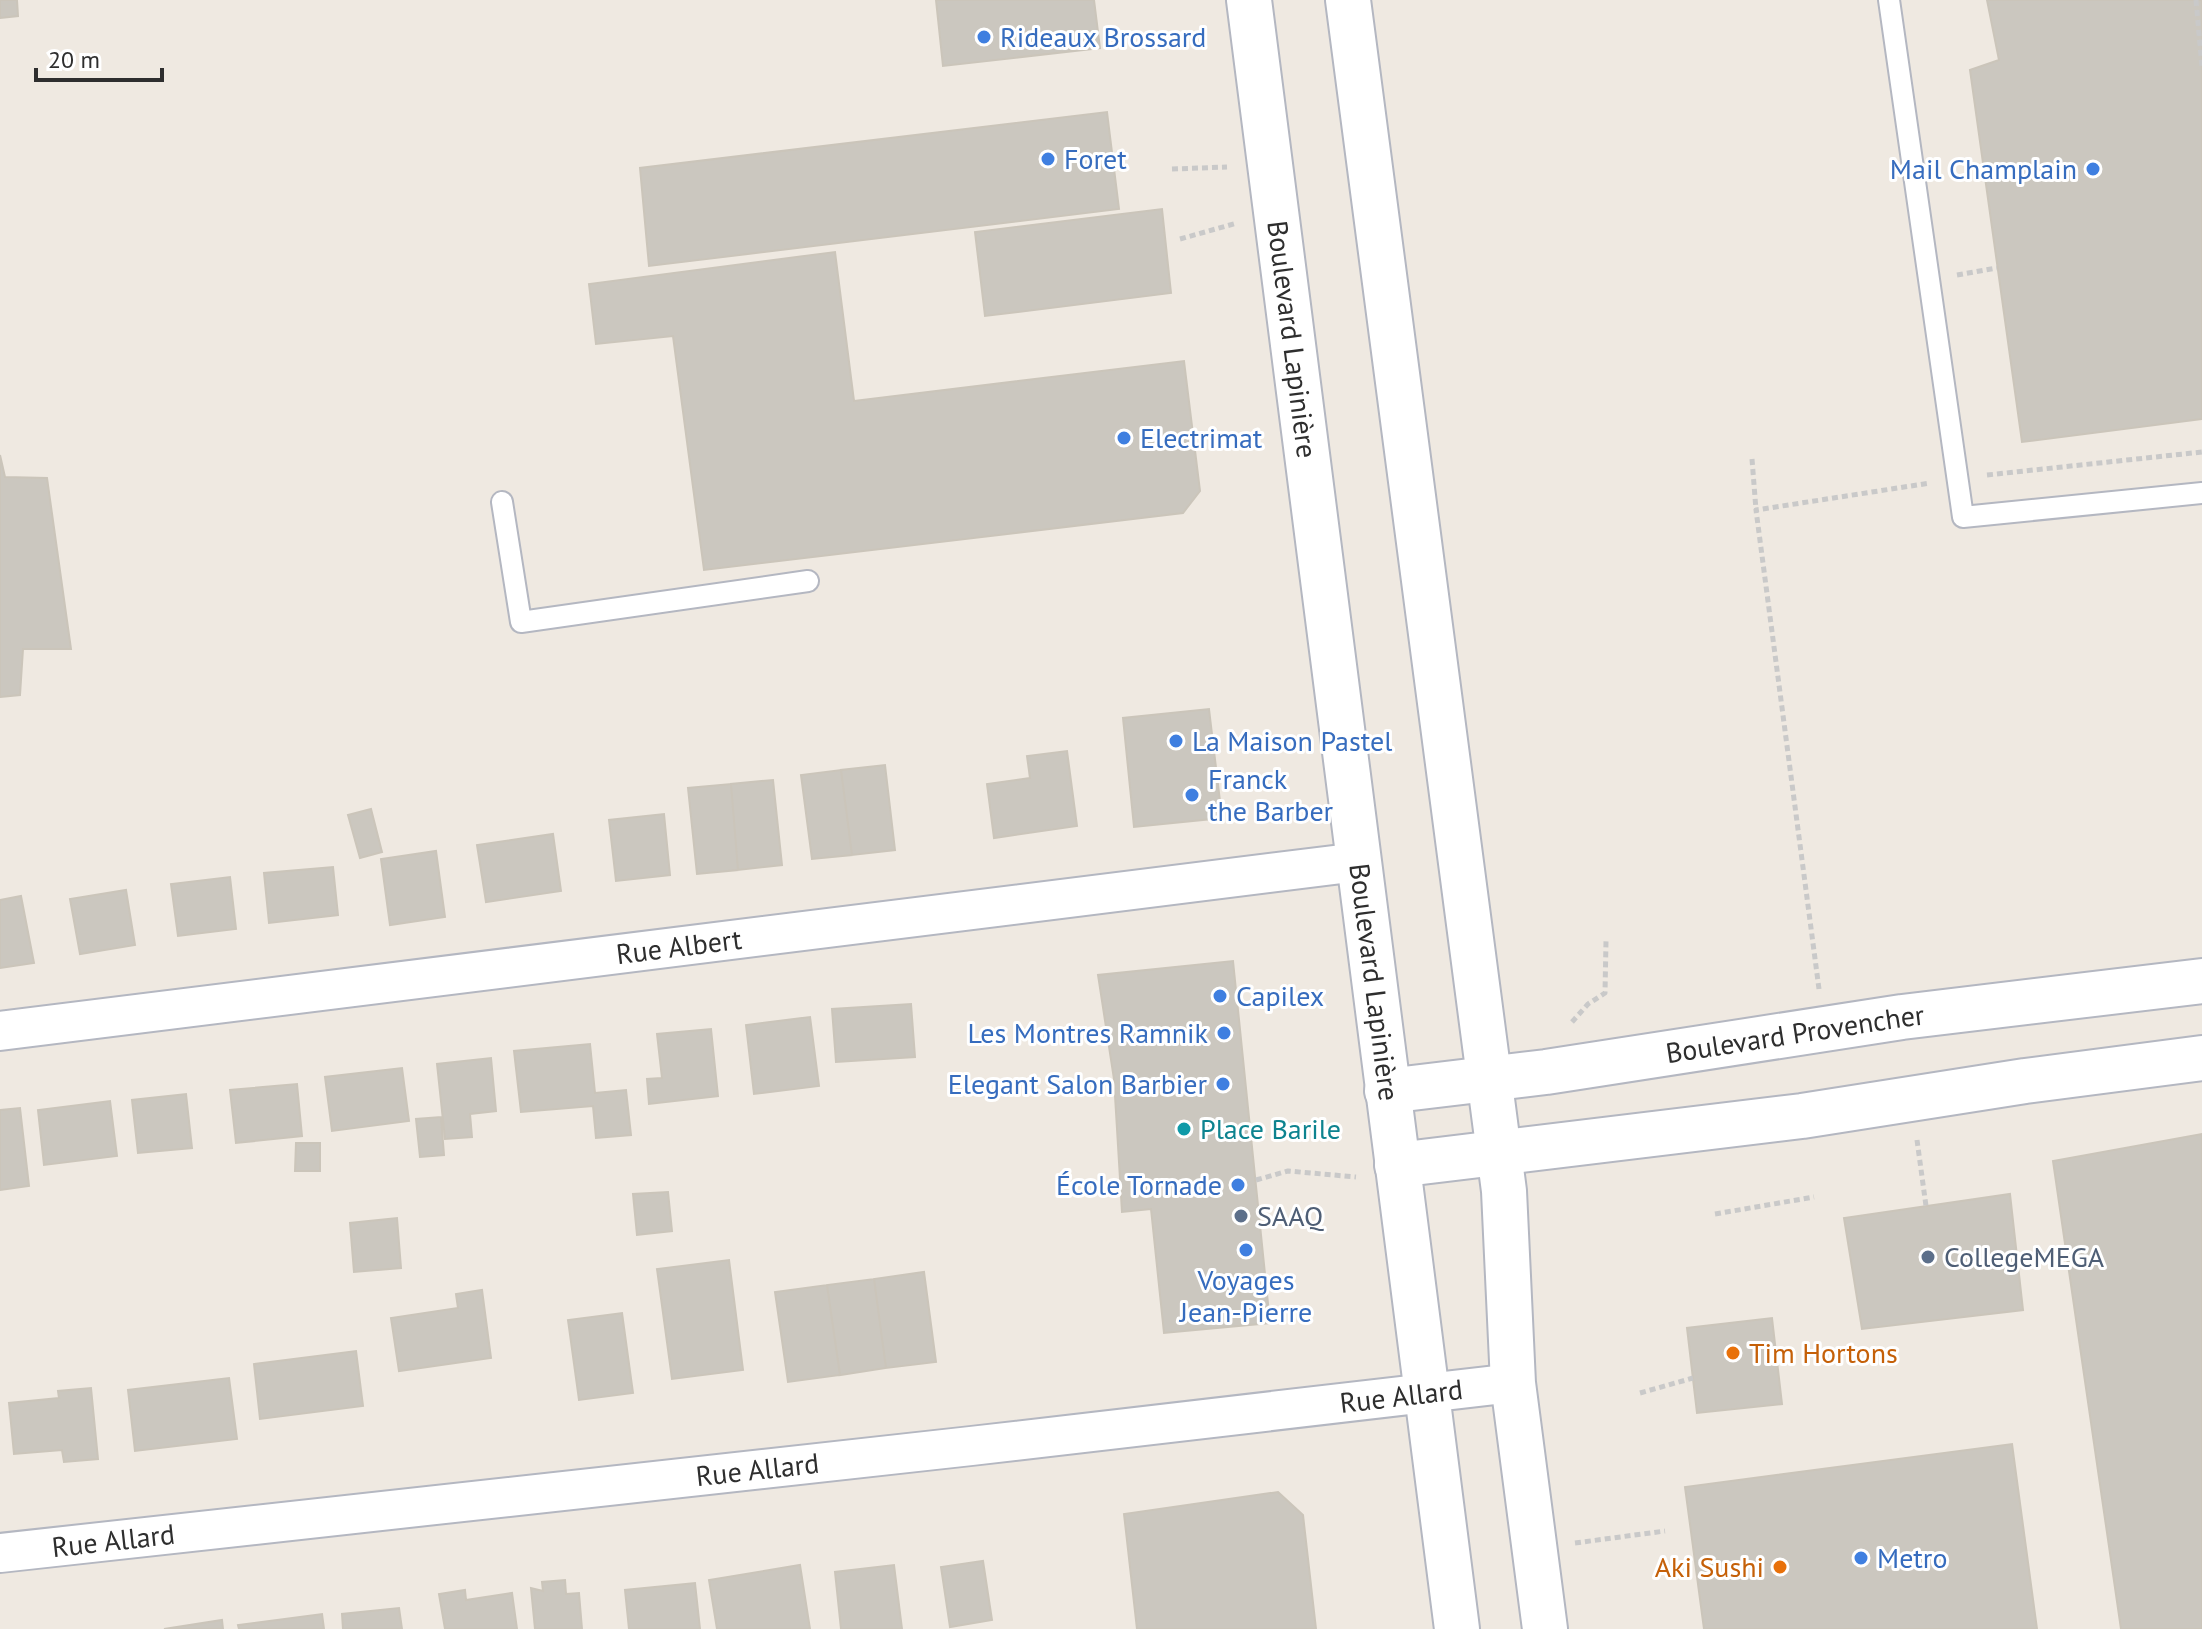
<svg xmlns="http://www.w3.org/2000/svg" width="2202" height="1629" font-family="'PT Sans',sans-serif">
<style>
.building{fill:#cbc7bf;stroke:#cbc5ba;stroke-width:2}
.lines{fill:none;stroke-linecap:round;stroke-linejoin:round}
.lane-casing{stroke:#b4b7c1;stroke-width:24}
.street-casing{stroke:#b4b7c1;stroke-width:42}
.secondary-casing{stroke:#b4b7c1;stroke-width:48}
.path{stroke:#c9c9c9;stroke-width:5;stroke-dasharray:6 4;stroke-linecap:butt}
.lane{stroke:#fff;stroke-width:20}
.street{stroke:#fff;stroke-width:38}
.secondary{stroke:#fff;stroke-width:44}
.shop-dot{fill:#3f7fe0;stroke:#fff;stroke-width:3}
.culture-dot{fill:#0f9aa8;stroke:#fff;stroke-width:3}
.service-dot{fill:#5c6f8a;stroke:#fff;stroke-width:3}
.food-dot{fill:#e8710a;stroke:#fff;stroke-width:3}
.labels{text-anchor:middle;stroke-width:6;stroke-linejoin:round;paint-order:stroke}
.shop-label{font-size:28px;fill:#366cbe;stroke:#fff;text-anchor:start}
.street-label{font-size:28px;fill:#2e2e2e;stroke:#fff}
.culture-label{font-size:28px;fill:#0d838f;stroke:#fff;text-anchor:start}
.service-label{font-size:28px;fill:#4e5e75;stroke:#fff;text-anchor:start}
.food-label{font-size:28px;fill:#c56008;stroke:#fff;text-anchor:start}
</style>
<rect width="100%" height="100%" fill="#efe9e1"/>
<path class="building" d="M 0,0 L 17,0 L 18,16 L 0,18 Z
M 936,0 L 1094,0 L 1100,48 L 943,66 Z
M 1987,0 L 2202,0 L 2202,419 L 2022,442 L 1970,70 L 1999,60 Z
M 1107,112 L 1119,209 L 649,266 L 640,168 Z
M 1162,209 L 1171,293 L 985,316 L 975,232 Z
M 835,252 L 854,401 L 1184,361 L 1200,491 L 1183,513 L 704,570 L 673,336 L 596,344 L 589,284 Z
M 0,455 L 5,477 L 47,478 L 71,649 L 23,649 L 20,695 L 0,697 Z
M 1209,709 L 1222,818 L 1134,827 L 1123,718 Z
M 1067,751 L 1077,826 L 994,838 L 987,784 L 1030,778 L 1027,756 Z
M 885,765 L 895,850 L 852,855 L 841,770 Z
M 841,770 L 852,855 L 812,859 L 801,775 Z
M 773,780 L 782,865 L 738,870 L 731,784 Z
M 731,784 L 738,870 L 697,874 L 688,788 Z
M 371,809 L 382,852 L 360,858 L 348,815 Z
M 664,814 L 670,875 L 616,881 L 609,820 Z
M 553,834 L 561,891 L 486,902 L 477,845 Z
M 436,851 L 445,917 L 390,925 L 381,859 Z
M 333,867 L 338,915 L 269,923 L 264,873 Z
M 230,877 L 236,929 L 178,936 L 171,884 Z
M 126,890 L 135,945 L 80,954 L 70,899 Z
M 21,896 L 34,963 L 0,968 L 0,900 Z
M 1233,961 L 1270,1323 L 1164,1333 L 1151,1209 L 1122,1212 L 1114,1079 L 1098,975 Z
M 911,1004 L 915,1057 L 836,1062 L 832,1009 Z
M 810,1017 L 819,1086 L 754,1094 L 746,1025 Z
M 711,1029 L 718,1096 L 649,1104 L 647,1079 L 662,1078 L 657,1034 Z
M 590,1044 L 595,1093 L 626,1090 L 631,1135 L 596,1138 L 593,1106 L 521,1112 L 514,1051 Z
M 491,1058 L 496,1111 L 470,1114 L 472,1137 L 445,1139 L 437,1064 Z
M 402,1068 L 409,1121 L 332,1131 L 325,1077 Z
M 297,1084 L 302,1136 L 236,1143 L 230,1090 Z
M 186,1094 L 192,1148 L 138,1153 L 132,1100 Z
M 110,1101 L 117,1156 L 44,1165 L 38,1110 Z
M 20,1108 L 29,1186 L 0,1190 L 0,1110 Z
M 441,1117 L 444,1155 L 420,1157 L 416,1119 Z
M 2202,1134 L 2202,1629 L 2121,1629 L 2053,1161 Z
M 296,1143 L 320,1143 L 320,1171 L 295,1171 Z
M 668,1192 L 672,1231 L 637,1235 L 633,1194 Z
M 2010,1194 L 2023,1310 L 1862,1329 L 1844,1218 Z
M 397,1218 L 401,1268 L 354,1272 L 350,1223 Z
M 729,1260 L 743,1370 L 672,1379 L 657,1269 Z
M 924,1272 L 936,1362 L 886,1368 L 874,1279 Z
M 874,1279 L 886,1368 L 840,1375 L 827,1285 Z
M 827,1285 L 840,1375 L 788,1382 L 775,1292 Z
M 482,1290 L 491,1358 L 399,1371 L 391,1318 L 458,1308 L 456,1294 Z
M 622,1313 L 633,1393 L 579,1400 L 568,1320 Z
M 1772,1318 L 1782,1404 L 1697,1413 L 1687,1328 Z
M 356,1351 L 363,1406 L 260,1419 L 254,1364 Z
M 229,1378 L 237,1439 L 135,1451 L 128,1390 Z
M 91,1388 L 98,1459 L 64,1462 L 62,1450 L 14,1454 L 9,1403 L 59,1398 L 58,1391 Z
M 2012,1444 L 2037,1629 L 1704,1629 L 1685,1487 Z
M 1278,1492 L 1303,1515 L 1316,1629 L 1137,1629 L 1124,1514 Z
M 983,1561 L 992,1620 L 950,1627 L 941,1567 Z
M 800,1565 L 810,1629 L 717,1629 L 709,1580 Z
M 894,1565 L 902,1629 L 841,1629 L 835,1572 Z
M 565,1580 L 566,1594 L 579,1593 L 582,1629 L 535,1629 L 531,1588 L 543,1591 L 542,1582 Z
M 695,1583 L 700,1629 L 629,1629 L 625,1590 Z
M 465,1590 L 466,1600 L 512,1593 L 517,1629 L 445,1629 L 439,1594 Z
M 399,1608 L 402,1629 L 343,1629 L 342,1614 Z
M 322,1614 L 324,1629 L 239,1629 L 238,1625 Z
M 222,1620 L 223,1629 L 164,1629 Z"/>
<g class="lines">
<defs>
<path id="lane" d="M 1889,0 L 1963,517 L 2202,493
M 502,502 L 521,622 L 808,581"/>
<g id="street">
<path id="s1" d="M 0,1031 L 1358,862"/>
<path id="s2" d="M 0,1553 L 971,1446 L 1513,1383"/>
</g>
<g id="secondary">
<path id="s3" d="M 1249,0 L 1457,1629"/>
<path d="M 1348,0 L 1504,1191 L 1513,1383 L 1545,1629"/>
<path id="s4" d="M 1387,1091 L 1546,1072 L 1902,1017 L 2202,981"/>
<path d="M 1397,1165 L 1802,1116 L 2025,1081 L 2202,1058"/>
</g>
</defs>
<use href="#lane" class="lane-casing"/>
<use href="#street" class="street-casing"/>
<use href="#secondary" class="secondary-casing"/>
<path class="path" d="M 2196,0 L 2202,67
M 1172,169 L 1227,167
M 1180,239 L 1237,223
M 1957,275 L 1997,268
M 1752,459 L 1756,510
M 1987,475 L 2202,452
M 1819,989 L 1756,510 L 1930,483
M 1572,1022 L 1588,1004 L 1605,993 L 1606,941
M 1917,1140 L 1926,1206
M 1256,1180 L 1288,1171 L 1356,1177
M 1715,1214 L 1814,1197
M 1640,1393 L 1693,1378
M 1575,1543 L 1665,1531"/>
<use href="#lane" class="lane"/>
<use href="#street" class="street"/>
<use href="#secondary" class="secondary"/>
</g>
<g class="shop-dot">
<circle cx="984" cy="37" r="8"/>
<circle cx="1048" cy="159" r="8"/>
<circle cx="2093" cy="169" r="8"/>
<circle cx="1124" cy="438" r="8"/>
<circle cx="1176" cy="741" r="8"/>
<circle cx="1192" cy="795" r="8"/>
<circle cx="1220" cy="996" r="8"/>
<circle cx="1224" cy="1033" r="8"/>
<circle cx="1223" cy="1084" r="8"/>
<circle cx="1238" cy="1185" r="8"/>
<circle cx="1246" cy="1250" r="8"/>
<circle cx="1861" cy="1558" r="8"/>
</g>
<circle class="culture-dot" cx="1184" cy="1129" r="8"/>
<g class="service-dot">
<circle cx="1241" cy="1216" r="8"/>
<circle cx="1928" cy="1257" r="8"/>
</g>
<g class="food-dot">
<circle cx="1733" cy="1353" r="8"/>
<circle cx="1780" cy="1567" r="8"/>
</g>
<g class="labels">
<g class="shop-label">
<text x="1000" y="47">Rideaux Brossard</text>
<text x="1064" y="169">Foret</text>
<text x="2077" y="179" text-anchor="end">Mail Champlain</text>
<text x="1140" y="448">Electrimat</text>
<text x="1192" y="751">La Maison Pastel</text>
<text x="1208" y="789">Franck<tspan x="1208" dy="32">the Barber</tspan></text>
<text x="1236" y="1006">Capilex</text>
<text x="1208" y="1043" text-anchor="end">Les Montres Ramnik</text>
<text x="1207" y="1094" text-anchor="end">Elegant Salon Barbier</text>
<text x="1222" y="1195" text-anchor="end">École Tornade</text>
<text x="1246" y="1290" text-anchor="middle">Voyages<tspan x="1246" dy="32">Jean-Pierre</tspan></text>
<text x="1877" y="1568">Metro</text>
</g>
<g class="street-label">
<text dy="10" stroke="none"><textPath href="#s3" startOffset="342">Boulevard Lapinière</textPath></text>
<text dy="10" stroke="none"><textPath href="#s1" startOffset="684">Rue Albert</textPath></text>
<text dy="10" stroke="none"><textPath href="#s3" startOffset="990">Boulevard Lapinière</textPath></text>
<text dy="10" stroke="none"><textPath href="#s4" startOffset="412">Boulevard Provencher</textPath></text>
<text dy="10" stroke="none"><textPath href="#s2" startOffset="1410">Rue Allard</textPath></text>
<text dy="10" stroke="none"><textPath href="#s2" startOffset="762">Rue Allard</textPath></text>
<text dy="10" stroke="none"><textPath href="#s2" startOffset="114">Rue Allard</textPath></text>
</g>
<g class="culture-label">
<text x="1200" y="1139">Place Barile</text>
</g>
<g class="service-label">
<text x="1257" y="1226">SAAQ</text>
<text x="1944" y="1267">CollegeMEGA</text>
</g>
<g class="food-label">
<text x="1749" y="1363">Tim Hortons</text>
<text x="1764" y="1577" text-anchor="end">Aki Sushi</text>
</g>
</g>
<path d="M36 68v12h126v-12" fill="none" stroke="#2e2e2e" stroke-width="4"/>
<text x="48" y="68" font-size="24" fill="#2e2e2e" stroke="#ffffff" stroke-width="6" paint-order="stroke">20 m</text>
</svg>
